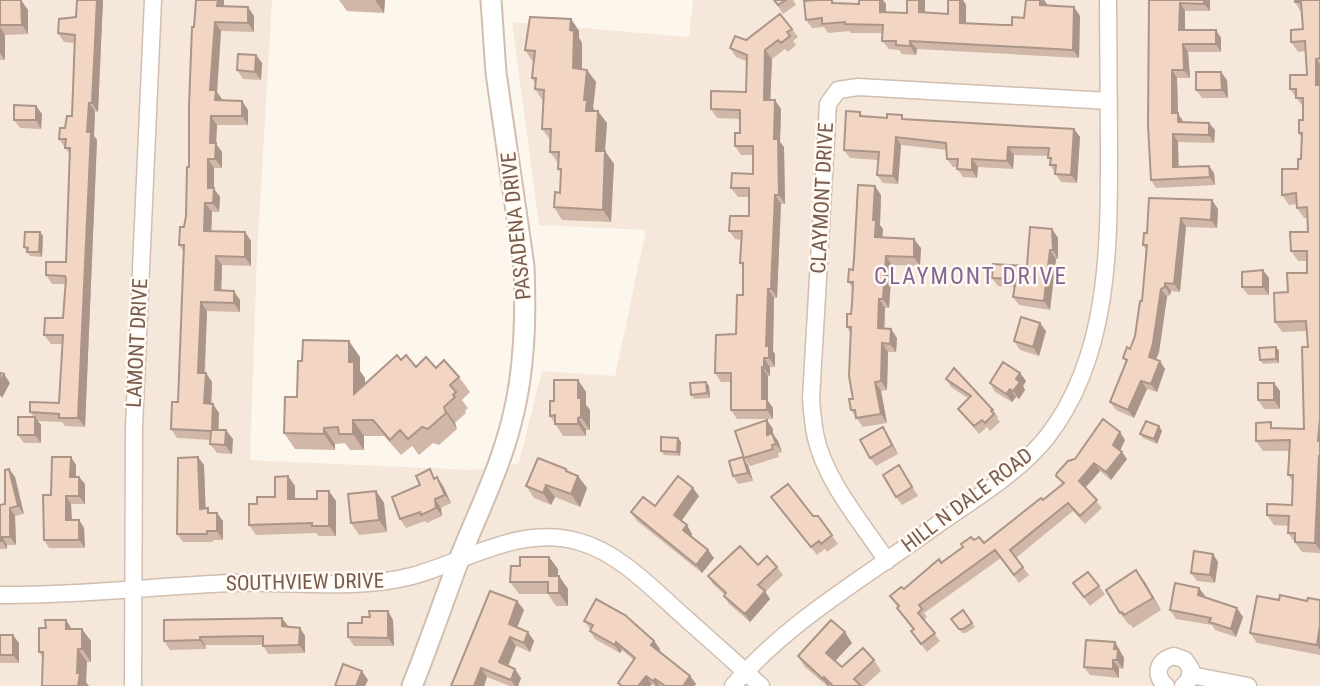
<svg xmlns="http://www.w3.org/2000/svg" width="1320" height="686" font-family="'Roboto Condensed',sans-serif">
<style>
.residential{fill:#f5e8da}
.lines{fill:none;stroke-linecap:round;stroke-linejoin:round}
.minor-casing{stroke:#d1beb0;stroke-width:19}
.tertiary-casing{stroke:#d1beb0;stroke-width:23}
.minor{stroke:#fff;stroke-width:16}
.tertiary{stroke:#fff;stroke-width:19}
.wall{fill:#d1b7a8}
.shaded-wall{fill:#aa9588}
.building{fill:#f3d5c3;stroke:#aa9588;stroke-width:2}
.labels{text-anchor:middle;stroke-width:5;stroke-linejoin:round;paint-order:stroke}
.street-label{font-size:21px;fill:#7a5c4d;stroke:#fffaf3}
.neighbourhood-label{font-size:23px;letter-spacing:2px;fill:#846695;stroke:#fffaf3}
</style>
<rect width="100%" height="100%" fill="#fdf6ec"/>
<path class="residential" d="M 0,0 L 272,0 L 257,255 L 250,460 L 472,470 L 519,463 L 542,371 L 615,376 L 646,230 L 539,225 L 512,22 L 689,37 L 693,0 L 1320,0 L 1320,686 L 0,686 Z"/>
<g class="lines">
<defs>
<path id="minor" d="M 887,561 C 862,523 826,482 816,438 C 813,425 812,412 811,399 L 828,104 L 838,90 L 858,87 L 1109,101
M 0,595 C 78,596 155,586 233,583 C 292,581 354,591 412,576 C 467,561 521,524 580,542 C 619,553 653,589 682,615 C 709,639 735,662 761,686
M 1191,675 L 1248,686
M 133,686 L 134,426 L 153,0
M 733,686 C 786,623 861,580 927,532 C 967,503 1016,476 1047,437 C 1110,356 1109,246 1109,148 C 1109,99 1108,49 1108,0
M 1166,686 C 1153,674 1158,660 1174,656 L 1185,660 L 1191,669 L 1189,680 L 1183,686"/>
<path id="tertiary" d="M 412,686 C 429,644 443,602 459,560 C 477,514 500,469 512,420 C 525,370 526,317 524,266 L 496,73 L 491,0"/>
</defs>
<use href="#minor" class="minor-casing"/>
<use href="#tertiary" class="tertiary-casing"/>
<use href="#minor" class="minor"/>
<use href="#tertiary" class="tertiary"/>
</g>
<path class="wall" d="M 0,0 L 28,10 L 28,34 L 5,35 L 5,60 L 0,60 L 0,70 Z
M 77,0 L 103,0 L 98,112 L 95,111 L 94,136 L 97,140 L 85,427 L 65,426 L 62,422 L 38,421 L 41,425 L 41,443 L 24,443 L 18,435 L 34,417 L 30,412 L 59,403 L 62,344 L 51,344 L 44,335 L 63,318 L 65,284 L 52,284 L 46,275 L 66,262 L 70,155 L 59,139 L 72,116 L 75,43 L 64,42 L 58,33 L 76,17 Z
M 196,0 L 224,0 L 224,7 L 248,7 L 254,16 L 254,32 L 221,31 L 217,92 L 222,101 L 242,101 L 248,110 L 248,125 L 217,125 L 216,144 L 222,152 L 222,168 L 214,168 L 214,189 L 220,197 L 219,212 L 212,212 L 211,232 L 245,232 L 251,241 L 251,266 L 222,265 L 221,290 L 240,300 L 240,312 L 207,311 L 205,373 L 212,382 L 211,404 L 219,413 L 218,430 L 233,439 L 232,454 L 217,453 L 210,444 L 211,440 L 177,438 L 171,429 L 178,402 L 184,252 L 179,245 L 186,216 Z
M 339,0 L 385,0 L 384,13 L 347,11 Z
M 774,0 L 793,0 L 796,5 L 783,14 Z
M 817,0 L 832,0 L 835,3 L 886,4 L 886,12 L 907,13 L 907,0 L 925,0 L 925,13 L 948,14 L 948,0 L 963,0 L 966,5 L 966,23 L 1004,25 L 1012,25 L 1024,18 L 1026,0 L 1044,0 L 1046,5 L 1074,7 L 1080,16 L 1079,58 L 917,49 L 916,55 L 902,54 L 899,50 L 889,49 L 882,41 L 883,33 L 851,33 L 849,31 L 828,33 L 824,27 L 812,28 L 806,20 Z
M 1149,0 L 1210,0 L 1210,11 L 1185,11 L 1185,30 L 1216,30 L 1221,38 L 1221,52 L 1188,52 L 1190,78 L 1177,78 L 1178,114 L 1183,122 L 1215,130 L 1214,143 L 1178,142 L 1178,167 L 1214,173 L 1215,185 L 1156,188 L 1151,180 Z
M 1320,0 L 1320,553 L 1302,552 L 1288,533 L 1288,526 L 1274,525 L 1267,515 L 1292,505 L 1293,482 L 1288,475 L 1290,451 L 1263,451 L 1256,441 L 1276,428 L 1304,429 L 1308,347 L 1307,331 L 1282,332 L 1275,322 L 1288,292 L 1307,273 L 1307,261 L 1298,261 L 1291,251 L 1308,232 L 1307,218 L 1304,218 L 1297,208 L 1297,204 L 1289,205 L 1282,195 L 1298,169 L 1301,159 L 1301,137 L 1299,133 L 1303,120 L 1303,107 L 1290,89 L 1307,75 L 1305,51 L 1298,52 L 1291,42 L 1303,29 L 1301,12 L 1295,2 Z
M 571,19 L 579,31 L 579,38 L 582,43 L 582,69 L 587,70 L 596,82 L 593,108 L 607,123 L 605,151 L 614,164 L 611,222 L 562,220 L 554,207 L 560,193 L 561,172 L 558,169 L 559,164 L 550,152 L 551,141 L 542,129 L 543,101 L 535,89 L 535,83 L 532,78 L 533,62 L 525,50 Z
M 792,29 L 798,37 L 793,41 L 796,45 L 788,52 L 785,49 L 772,59 L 770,100 L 781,109 L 780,142 L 784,147 L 785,204 L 781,204 L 777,298 L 774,298 L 773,351 L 775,354 L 775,367 L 770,367 L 770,376 L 768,376 L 768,401 L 773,408 L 773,419 L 737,419 L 731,410 L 731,382 L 721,382 L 715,373 L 736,334 L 743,295 L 743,267 L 740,263 L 741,240 L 735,239 L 729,231 L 749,216 L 749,197 L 738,197 L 731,188 L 753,174 L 753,155 L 741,155 L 735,146 L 740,133 L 740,119 L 717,118 L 711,109 L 746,92 L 746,61 L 736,57 L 730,48 L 746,40 Z
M 256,55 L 262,63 L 261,80 L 243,79 L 237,70 Z
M 1227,80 L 1228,98 L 1202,98 L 1196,90 Z
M 36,106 L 42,114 L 41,129 L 20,128 L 14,120 Z
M 860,112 L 863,117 L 1074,129 L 1080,137 L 1077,183 L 1061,182 L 1050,165 L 1051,161 L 1048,158 L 1048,156 L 1014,155 L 1013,169 L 978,167 L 977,178 L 963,177 L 957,169 L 957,167 L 953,167 L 947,159 L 947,150 L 901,145 L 898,184 L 883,183 L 877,175 L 878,160 L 850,158 L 844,150 Z
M 881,195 L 880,225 L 883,229 L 882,237 L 921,248 L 920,266 L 892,265 L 889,308 L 885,308 L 884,329 L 891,329 L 897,338 L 896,352 L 888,352 L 887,390 L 881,391 L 887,423 L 863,427 L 851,410 L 853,399 L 850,333 L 847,327 L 851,314 L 853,288 L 848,282 Z
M 1149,198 L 1218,209 L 1217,228 L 1186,227 L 1180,292 L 1171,291 L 1170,295 L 1167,297 L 1159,352 L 1156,359 L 1165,369 L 1157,392 L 1147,389 L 1134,418 L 1116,410 L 1110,402 L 1126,362 L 1123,358 L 1130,349 L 1135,336 L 1142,301 L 1146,250 L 1143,245 L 1147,233 Z
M 1052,229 L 1058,238 L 1058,259 L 1056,259 L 1050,310 L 1019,305 L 1013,297 L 1015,287 L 998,286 L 992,278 L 1027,266 Z
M 40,232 L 43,236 L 42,257 L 30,256 L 24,247 Z
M 1269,278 L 1269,295 L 1248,295 L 1242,287 Z
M 1046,331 L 1039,356 L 1020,350 L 1014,341 Z
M 1276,347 L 1279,351 L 1279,363 L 1263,364 L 1260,360 Z
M 360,357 L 360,371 L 365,378 L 365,384 L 401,360 L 416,367 L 436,368 L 459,377 L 470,392 L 462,400 L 468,408 L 465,411 L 466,413 L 455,423 L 457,429 L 439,445 L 433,443 L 419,455 L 412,446 L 401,455 L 384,436 L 364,436 L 364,450 L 350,450 L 345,443 L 335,444 L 335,450 L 295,449 L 284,433 L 297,397 Z
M 1020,373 L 1026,381 L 1023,386 L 1025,390 L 1019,399 L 1016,397 L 1012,402 L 995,392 L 990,383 Z
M 946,379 L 993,410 L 998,417 L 997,418 L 1000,422 L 990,431 L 987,427 L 979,434 L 958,409 L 969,399 L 951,387 Z
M 578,380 L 586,392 L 586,405 L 590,410 L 590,430 L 586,430 L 586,436 L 563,436 L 550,416 L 554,401 Z
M 706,382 L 709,386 L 710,398 L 694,399 L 691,395 Z
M 1280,391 L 1280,409 L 1264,409 L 1258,400 Z
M 1159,426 L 1162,431 L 1157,444 L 1143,438 L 1140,434 Z
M 883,427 L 888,435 L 898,454 L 876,466 L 870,458 Z
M 773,429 L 773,434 L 778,441 L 782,452 L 778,453 L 779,457 L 750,466 L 744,458 Z
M 678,438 L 681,442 L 680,456 L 664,455 L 661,451 Z
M 1125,440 L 1120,450 L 1127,459 L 1111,480 L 1100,471 L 1085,488 L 1102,508 L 1085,524 L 1073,511 L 1016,558 L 1029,575 L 1019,583 L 1001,558 L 924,613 L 927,617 L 924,620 L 940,641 L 927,652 L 911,631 L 913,629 L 897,608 L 898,607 L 890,596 L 904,589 L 974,540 L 984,543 L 1063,484 L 1056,476 Z
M 76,465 L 76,477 L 79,477 L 85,484 L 85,504 L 71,504 L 72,520 L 79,520 L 84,528 L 85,548 L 49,548 L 44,540 L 51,495 Z
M 204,465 L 205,509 L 223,521 L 223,540 L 213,540 L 213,542 L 183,542 L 177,534 Z
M 748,465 L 753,481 L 738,484 L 733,476 Z
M 899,465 L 918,496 L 902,505 L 896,497 Z
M 9,469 L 15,477 L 24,514 L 15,516 L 16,545 L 7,545 L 7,549 L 0,549 L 0,505 L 5,504 Z
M 566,469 L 569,472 L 578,476 L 587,488 L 580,507 L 555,497 L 551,505 L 534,498 L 526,486 Z
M 288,476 L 295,486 L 295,499 L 336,501 L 336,536 L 319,536 L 316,533 L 256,535 L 249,525 L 257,504 L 275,497 Z
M 436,478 L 443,486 L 451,503 L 441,508 L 442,516 L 427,523 L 425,521 L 406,528 L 400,519 Z
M 376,491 L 384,503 L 387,532 L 359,535 L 351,523 Z
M 699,496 L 681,521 L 692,534 L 691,536 L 708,550 L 714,558 L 702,573 L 637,521 L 631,512 Z
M 771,497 L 813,516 L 818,516 L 838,544 L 827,552 L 825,549 L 817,555 Z
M 1213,554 L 1218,562 L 1215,583 L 1197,581 L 1191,573 Z
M 549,557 L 558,569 L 558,576 L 559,576 L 568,589 L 568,606 L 556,606 L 548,594 L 519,594 L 510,582 L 520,566 Z
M 758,565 L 777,567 L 783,575 L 765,592 L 770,599 L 750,622 L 729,604 L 724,596 L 725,595 L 713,584 L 708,576 Z
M 1136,570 L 1161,610 L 1133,628 L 1130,624 L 1129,625 L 1120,613 Z
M 1088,572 L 1105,594 L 1090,606 L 1073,583 Z
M 1199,588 L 1205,596 L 1205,597 L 1243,617 L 1236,637 L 1215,630 L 1212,625 L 1176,619 L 1170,610 Z
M 1279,600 L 1307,601 L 1320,600 L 1320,655 L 1257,643 L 1250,633 Z
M 517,601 L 524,610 L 517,627 L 534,641 L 530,652 L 516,646 L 508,666 L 521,678 L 518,686 L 510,686 L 487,677 L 484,686 L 451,686 Z
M 963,610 L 975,627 L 966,633 L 962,633 L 951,619 Z
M 66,620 L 72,629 L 91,641 L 91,662 L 87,662 L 86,682 L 43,658 L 39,652 L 46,628 Z
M 393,620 L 394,646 L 354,646 L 348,637 L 362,623 Z
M 584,621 L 654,641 L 660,649 L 659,651 L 690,676 L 696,684 L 694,686 L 654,686 L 652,684 L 650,686 L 620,686 L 618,683 L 634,660 L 622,650 L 620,653 L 595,639 L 590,631 L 590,629 Z
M 288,626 L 300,628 L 305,636 L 305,653 L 268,654 L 263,645 L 205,645 L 206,649 L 170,650 L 164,641 Z
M 0,635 L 19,643 L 19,663 L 0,663 Z
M 1115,642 L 1124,658 L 1123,669 L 1119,668 L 1119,678 L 1090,675 L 1084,667 Z
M 852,643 L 835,661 L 842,667 L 874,660 L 881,671 L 864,686 L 827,686 L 805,667 L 798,656 Z"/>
<path class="shaded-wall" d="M 21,0 L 28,10 L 28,34 L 22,25 Z
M 97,0 L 103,0 L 98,112 L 92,103 Z
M 218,0 L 224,0 L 224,15 L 217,6 Z
M 375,0 L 385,0 L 384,13 Z
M 880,0 L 883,0 L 886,4 L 886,20 L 880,12 Z
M 919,0 L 925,0 L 925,21 L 919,12 Z
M 960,0 L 963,0 L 966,5 L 966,32 L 960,23 Z
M 1040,0 L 1044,0 L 1047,4 L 1046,14 L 1040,5 Z
M 1204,0 L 1210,0 L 1210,11 L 1204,4 Z
M 1180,3 L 1185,11 L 1185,38 L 1179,30 Z
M 248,7 L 254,16 L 254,32 L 248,23 Z
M 1074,7 L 1080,16 L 1079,58 L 1073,50 Z
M 571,19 L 579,31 L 579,38 L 582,43 L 582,81 L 573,68 L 570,30 Z
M 215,22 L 221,31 L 217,92 L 222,99 L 221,109 L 215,100 L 210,90 Z
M 0,27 L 5,35 L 5,60 L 0,53 Z
M 1216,30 L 1221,38 L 1221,52 L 1216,44 Z
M 910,41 L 917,49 L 916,55 L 910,46 Z
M 1183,44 L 1188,52 L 1190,78 L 1184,70 Z
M 765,50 L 772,59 L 770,108 L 764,100 Z
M 256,55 L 262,63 L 261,80 L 255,72 Z
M 1316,59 L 1320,64 L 1320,91 L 1316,85 Z
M 587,70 L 596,82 L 593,108 L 596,112 L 586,111 L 584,100 Z
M 1172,70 L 1177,78 L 1178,114 L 1183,121 L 1183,130 L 1172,113 Z
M 1221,72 L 1227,80 L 1228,98 L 1222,90 Z
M 775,100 L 781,109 L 780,142 L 784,147 L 785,204 L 779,195 L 774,139 Z
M 242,101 L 248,110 L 248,125 L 242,116 Z
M 89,103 L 95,111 L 94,136 L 97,140 L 85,427 L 78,418 Z
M 36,106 L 42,114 L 41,129 L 36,120 Z
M 598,111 L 607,123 L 604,163 L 596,151 Z
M 211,116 L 217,125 L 216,144 L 222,152 L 222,168 L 215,159 L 210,143 Z
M 1209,123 L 1215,130 L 1214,143 L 1209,135 Z
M 1074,129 L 1080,137 L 1077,183 L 1071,175 Z
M 1173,134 L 1178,142 L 1179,175 L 1173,167 Z
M 896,137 L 901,145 L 898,184 L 893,176 Z
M 1008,147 L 1014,155 L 1013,169 L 1007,161 Z
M 605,151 L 614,164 L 611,222 L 603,210 Z
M 208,159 L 214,168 L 214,189 L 220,197 L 219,212 L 213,203 L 208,188 Z
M 972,159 L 978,167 L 977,178 L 972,170 Z
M 1209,166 L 1214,173 L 1215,185 L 1210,177 Z
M 875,186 L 881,195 L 880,225 L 883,229 L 882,246 L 875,237 L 873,220 Z
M 775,195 L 781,204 L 777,298 L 771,289 Z
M 1212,200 L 1218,209 L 1217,228 L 1211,220 Z
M 205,203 L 212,212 L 211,240 L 204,231 Z
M 1181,218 L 1186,227 L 1180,292 L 1174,284 Z
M 1052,229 L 1058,238 L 1058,259 L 1053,250 Z
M 40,232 L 43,236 L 42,257 L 39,252 Z
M 245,232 L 251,241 L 251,266 L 245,257 Z
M 914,239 L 921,248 L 920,266 L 914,257 Z
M 1050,250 L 1056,259 L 1050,310 L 1044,301 Z
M 216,256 L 222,265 L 221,299 L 215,290 Z
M 886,256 L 892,265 L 889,308 L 883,299 Z
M 1263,270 L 1269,278 L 1269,295 L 1263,287 Z
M 1165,283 L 1171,291 L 1170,295 L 1165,287 Z
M 768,289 L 774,298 L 773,351 L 775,354 L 775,367 L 769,358 L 766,346 Z
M 1161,289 L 1167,297 L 1159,352 L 1154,365 L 1149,357 Z
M 234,291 L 240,300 L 240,312 L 234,303 Z
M 879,299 L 885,308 L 884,337 L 878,328 Z
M 201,302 L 207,311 L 204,382 L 198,373 Z
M 1040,323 L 1046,331 L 1039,356 L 1033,347 Z
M 891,329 L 897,338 L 896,352 L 890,344 Z
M 349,341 L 360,357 L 360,371 L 365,378 L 365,410 L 354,394 L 349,362 Z
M 882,343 L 888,352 L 887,390 L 881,381 Z
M 1276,347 L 1279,351 L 1279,363 L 1276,359 Z
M 764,358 L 770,367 L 770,376 L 764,368 Z
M 1160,361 L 1165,369 L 1157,392 L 1151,384 Z
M 762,367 L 768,376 L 768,401 L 773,408 L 773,419 L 767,410 L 762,399 Z
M 206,373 L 212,382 L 211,412 L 204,403 Z
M 1020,373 L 1026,381 L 1023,386 L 1025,390 L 1019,399 L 1013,391 L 1016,379 Z
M 4,374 L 10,383 L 2,398 L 0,395 L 0,383 Z
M 578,380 L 586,392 L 586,405 L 590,410 L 590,430 L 581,417 L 578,398 Z
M 1141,381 L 1147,389 L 1134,418 L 1128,410 Z
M 706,382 L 709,386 L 710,398 L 707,393 Z
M 875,382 L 881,391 L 887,423 L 881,414 Z
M 1274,383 L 1280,391 L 1280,409 L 1274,400 Z
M 1010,389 L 1016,397 L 1012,402 L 1006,394 Z
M 213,404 L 219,413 L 218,439 L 212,430 Z
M 444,407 L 455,423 L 457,429 L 446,413 Z
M 35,417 L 41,425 L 41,443 L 35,435 Z
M 578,418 L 586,430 L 586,436 L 578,424 Z
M 1319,418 L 1320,419 L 1320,444 L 1318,441 Z
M 353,420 L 364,436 L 364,450 L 353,434 Z
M 767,420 L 773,429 L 773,434 L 778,441 L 782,452 L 776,444 L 767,435 Z
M 1159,426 L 1162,431 L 1157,444 L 1154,439 Z
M 883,427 L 888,435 L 898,454 L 892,445 Z
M 324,428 L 335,444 L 335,450 L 324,434 Z
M 226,430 L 233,439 L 232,454 L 225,445 Z
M 1120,432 L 1125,440 L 1119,453 L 1113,445 Z
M 678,438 L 681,442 L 680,456 L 677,452 Z
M 1122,452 L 1127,459 L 1111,480 L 1106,472 Z
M 1319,456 L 1320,458 L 1320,550 L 1315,543 Z
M 71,457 L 76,465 L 76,484 L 70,477 Z
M 198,457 L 204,465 L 206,517 L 200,509 Z
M 743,457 L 748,465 L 753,481 L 748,473 Z
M 1094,463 L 1100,471 L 1084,489 L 1079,481 Z
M 9,469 L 15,477 L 24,514 L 18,506 Z
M 288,476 L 295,486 L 295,509 L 288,499 Z
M 578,476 L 587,488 L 580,507 L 571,494 Z
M 79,477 L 85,484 L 85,504 L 79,496 Z
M 437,477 L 443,486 L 451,503 L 445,495 Z
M 546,485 L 555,497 L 551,505 L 543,493 Z
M 693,488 L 699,496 L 680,523 L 674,515 Z
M 329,491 L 336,501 L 336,536 L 329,526 Z
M 376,491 L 384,503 L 387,532 L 379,520 Z
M 66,496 L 71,504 L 72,528 L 66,520 Z
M 435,499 L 441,508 L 442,516 L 436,508 Z
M 10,508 L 15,516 L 16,545 L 10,537 Z
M 217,513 L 223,521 L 223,540 L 217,531 Z
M 79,520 L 84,528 L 85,548 L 79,540 Z
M 687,525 L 692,534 L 689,538 L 683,530 Z
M 2,537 L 7,545 L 7,549 L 2,541 Z
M 708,550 L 714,558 L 702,573 L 696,565 Z
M 1213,554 L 1218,562 L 1215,583 L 1210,575 Z
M 549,557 L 558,569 L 558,588 L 549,576 Z
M 1136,570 L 1145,582 L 1161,610 L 1153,598 Z
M 559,576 L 568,589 L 568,606 L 559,593 Z
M 1199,588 L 1205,596 L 1204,603 L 1198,595 Z
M 765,591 L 770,599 L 750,622 L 745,614 Z
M 517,601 L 524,610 L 515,633 L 509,624 Z
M 1237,608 L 1243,617 L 1236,637 L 1231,629 Z
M 388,611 L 393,620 L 394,646 L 388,638 Z
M 282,618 L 288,626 L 288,635 L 282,626 Z
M 66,620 L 74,633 L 66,629 Z
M 1320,625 L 1320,650 L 1317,645 Z
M 300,628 L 305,636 L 305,653 L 299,645 Z
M 82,629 L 91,641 L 91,662 L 82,649 Z
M 528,632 L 534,641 L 530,652 L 524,643 Z
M 845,632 L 852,643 L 833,663 L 826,653 Z
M 13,635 L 19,643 L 19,663 L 13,655 Z
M 200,637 L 205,645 L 206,649 L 200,640 Z
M 510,637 L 516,646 L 506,671 L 499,662 Z
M 654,641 L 660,649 L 657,653 L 651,645 Z
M 616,642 L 622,650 L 620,653 L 615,645 Z
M 1115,642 L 1124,658 L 1123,669 L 1117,660 L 1114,649 Z
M 78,649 L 87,662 L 86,682 L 89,686 L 78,686 L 77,673 Z
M 1113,660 L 1119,668 L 1119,678 L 1113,669 Z
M 481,668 L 487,677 L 484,686 L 474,686 Z
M 515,669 L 521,678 L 518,686 L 515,686 L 511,680 Z
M 362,671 L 368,680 L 365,686 L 356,686 Z
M 646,676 L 652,684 L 650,686 L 638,686 Z
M 690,676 L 696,684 L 694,686 L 683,686 Z
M 824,677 L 830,686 L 828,686 L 823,679 Z
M 655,679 L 660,686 L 656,686 L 653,681 Z"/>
<path class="building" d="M 0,0 L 21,0 L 22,25 L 0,25 Z
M 77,0 L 97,0 L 92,103 L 89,103 L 87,132 L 91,132 L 78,418 L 59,418 L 59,414 L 30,412 L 30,402 L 59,403 L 63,335 L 44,335 L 45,318 L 63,318 L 66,279 L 65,276 L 46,275 L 46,262 L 66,262 L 70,148 L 65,148 L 66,139 L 59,139 L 60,128 L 65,128 L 67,116 L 72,116 L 75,35 L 58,33 L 59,19 L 76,17 Z
M 196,0 L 218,0 L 217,6 L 248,7 L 248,23 L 215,22 L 210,90 L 216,90 L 215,100 L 242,101 L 242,116 L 211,116 L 210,143 L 216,143 L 215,159 L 208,159 L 208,188 L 214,188 L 213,203 L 205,203 L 204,231 L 245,232 L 245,257 L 216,256 L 215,290 L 234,291 L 234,303 L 201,302 L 198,373 L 206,373 L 204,403 L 213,404 L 212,430 L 226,430 L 225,445 L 210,444 L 211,431 L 171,429 L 172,402 L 178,402 L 184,245 L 179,245 L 180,227 L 184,227 L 186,216 L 187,167 L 189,167 L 189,106 L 192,27 L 194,27 Z
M 774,0 L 786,0 L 778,5 Z
M 817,0 L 832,0 L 832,3 L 859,4 L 859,0 L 880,0 L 880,12 L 907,13 L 907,0 L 919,0 L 919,12 L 948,14 L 948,0 L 960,0 L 960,23 L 1004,25 L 1012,25 L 1012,17 L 1024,18 L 1026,0 L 1040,0 L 1040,5 L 1074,7 L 1073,50 L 910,41 L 910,46 L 896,45 L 896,41 L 882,41 L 883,25 L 845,24 L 845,22 L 822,24 L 822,18 L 806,20 L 804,1 Z
M 1149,0 L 1204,0 L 1204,4 L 1180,3 L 1179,30 L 1216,30 L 1216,44 L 1183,44 L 1184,70 L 1172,70 L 1172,113 L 1178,113 L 1178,122 L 1209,123 L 1209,135 L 1173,134 L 1173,167 L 1209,166 L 1210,177 L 1151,180 L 1148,125 Z
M 1295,0 L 1320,0 L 1320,58 L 1316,59 L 1316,85 L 1320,85 L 1320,418 L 1318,441 L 1320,441 L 1320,456 L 1319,456 L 1315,543 L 1295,542 L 1295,533 L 1288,533 L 1289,516 L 1267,515 L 1267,504 L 1292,505 L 1293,475 L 1288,475 L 1290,440 L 1256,441 L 1256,423 L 1271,422 L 1271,428 L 1304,429 L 1302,347 L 1308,347 L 1306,321 L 1275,322 L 1274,293 L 1288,292 L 1287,273 L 1307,273 L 1307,251 L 1291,251 L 1290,232 L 1308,232 L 1307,207 L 1297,208 L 1296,193 L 1282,195 L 1282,169 L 1298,169 L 1298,159 L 1301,159 L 1302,133 L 1299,133 L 1299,120 L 1303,120 L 1303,98 L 1296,98 L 1296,89 L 1290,89 L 1290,75 L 1307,75 L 1305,41 L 1291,42 L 1291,30 L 1303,29 L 1301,2 L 1295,2 Z
M 780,14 L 792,29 L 787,32 L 790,36 L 781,43 L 778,40 L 765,50 L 764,100 L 775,100 L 774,139 L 778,139 L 779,195 L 775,195 L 771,289 L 768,289 L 766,346 L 769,346 L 769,358 L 764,358 L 764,368 L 762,367 L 762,399 L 767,399 L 767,410 L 731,410 L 731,373 L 715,373 L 716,335 L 736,334 L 737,295 L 743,295 L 743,263 L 740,263 L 742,231 L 729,231 L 730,216 L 749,216 L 749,188 L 731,188 L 732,173 L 753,174 L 753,146 L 735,146 L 735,133 L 740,133 L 740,110 L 711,109 L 711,91 L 746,92 L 747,55 L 730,48 L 735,36 L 746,40 Z
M 530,17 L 571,19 L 570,30 L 574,31 L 573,68 L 587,70 L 584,100 L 587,100 L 586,111 L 598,111 L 596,151 L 605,151 L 603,210 L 554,207 L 555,192 L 560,193 L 561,169 L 558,169 L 559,152 L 550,152 L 551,129 L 542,129 L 544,90 L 535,89 L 536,78 L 532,78 L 535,51 L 525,50 Z
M 238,54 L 256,55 L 255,72 L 237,70 Z
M 1196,72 L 1221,72 L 1222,90 L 1196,90 Z
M 14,105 L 36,106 L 36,120 L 14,120 Z
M 846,111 L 860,112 L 860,116 L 887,118 L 887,114 L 902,115 L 902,119 L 1074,129 L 1071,175 L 1055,174 L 1056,165 L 1050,165 L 1051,158 L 1048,158 L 1049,148 L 1008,147 L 1007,161 L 972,159 L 972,170 L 957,169 L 958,159 L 947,159 L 946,143 L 896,137 L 893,176 L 877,175 L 879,152 L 844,150 Z
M 858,185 L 875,186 L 873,220 L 876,220 L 875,237 L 914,239 L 914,257 L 886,256 L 883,299 L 879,299 L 878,328 L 891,329 L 890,344 L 882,343 L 881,381 L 875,382 L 881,414 L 856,418 L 855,410 L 851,410 L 849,399 L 853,399 L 849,376 L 851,327 L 847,327 L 847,314 L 851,314 L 852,304 L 853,282 L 848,282 L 849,269 L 853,270 L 854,259 Z
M 1149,198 L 1212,200 L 1211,220 L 1181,218 L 1174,284 L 1165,283 L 1165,287 L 1161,289 L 1153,343 L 1149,357 L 1160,361 L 1151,384 L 1141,381 L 1128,410 L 1110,402 L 1127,360 L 1123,358 L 1127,347 L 1130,349 L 1135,336 L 1140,301 L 1142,301 L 1147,245 L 1143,245 L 1144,233 L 1147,233 Z
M 1030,227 L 1052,229 L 1053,250 L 1050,250 L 1044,301 L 1013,297 L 1016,279 L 992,278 L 993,264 L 1027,266 Z
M 25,232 L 40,232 L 39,252 L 27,252 L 28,248 L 24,247 Z
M 1263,270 L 1263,287 L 1242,287 L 1242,272 Z
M 1021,317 L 1040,323 L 1033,347 L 1014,341 Z
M 303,340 L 349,341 L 349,362 L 354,362 L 354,394 L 397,355 L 401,360 L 406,355 L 416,367 L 426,357 L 436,368 L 444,360 L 459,377 L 450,385 L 456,392 L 453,395 L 455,397 L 444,407 L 446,413 L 428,429 L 422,427 L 408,439 L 400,430 L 390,440 L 373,420 L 353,420 L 353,434 L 339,434 L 338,427 L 324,428 L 324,434 L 284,433 L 285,397 L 297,397 L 298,361 L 302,361 Z
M 1276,347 L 1276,359 L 1260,360 L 1259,348 Z
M 1003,362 L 1020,373 L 1016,379 L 1020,382 L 1013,391 L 1010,389 L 1006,394 L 990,383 Z
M 954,368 L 993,410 L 991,411 L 994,414 L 985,423 L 982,420 L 974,426 L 958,409 L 971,396 L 946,379 Z
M 0,373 L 4,374 L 0,383 Z
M 554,380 L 578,380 L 578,398 L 581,398 L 581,417 L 578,418 L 578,424 L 555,424 L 555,415 L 550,416 L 550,401 L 554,401 Z
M 706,382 L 707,393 L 691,395 L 690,383 Z
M 1258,383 L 1274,383 L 1274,400 L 1258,400 Z
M 18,417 L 35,417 L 35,435 L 18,435 Z
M 1103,419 L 1120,432 L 1113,445 L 1122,452 L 1106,472 L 1094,463 L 1079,481 L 1097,500 L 1080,516 L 1068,503 L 1010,550 L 1023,567 L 1014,575 L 995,550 L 919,605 L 922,609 L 918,613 L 935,633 L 921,644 L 911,631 L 914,629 L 897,608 L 899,606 L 890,596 L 901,587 L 904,589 L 939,559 L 941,563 L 963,547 L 961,544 L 971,537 L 974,540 L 979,537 L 984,543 L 1041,498 L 1043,500 L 1064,483 L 1056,476 L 1057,473 L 1068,461 L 1075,459 Z
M 767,420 L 767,435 L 772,433 L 776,444 L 772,445 L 773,449 L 744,458 L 735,431 Z
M 1146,421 L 1159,426 L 1154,439 L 1140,434 Z
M 883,427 L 892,445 L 870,458 L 860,440 Z
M 661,437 L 678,438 L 677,452 L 661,451 Z
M 52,457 L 71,457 L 70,477 L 79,477 L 79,496 L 66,496 L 66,520 L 79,520 L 79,540 L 44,540 L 43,495 L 51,495 Z
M 198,457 L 200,509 L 208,508 L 208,513 L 217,513 L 217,531 L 207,531 L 207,534 L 177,534 L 178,458 Z
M 743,457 L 748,473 L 733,476 L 729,461 Z
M 538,458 L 566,469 L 566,471 L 578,476 L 571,494 L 546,485 L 543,493 L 526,486 Z
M 899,465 L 912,487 L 896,497 L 883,475 Z
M 9,469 L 18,506 L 10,508 L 10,537 L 2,537 L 2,541 L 0,541 L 0,505 L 5,504 L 5,470 Z
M 430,469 L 434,479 L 437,477 L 445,495 L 435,499 L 436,508 L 421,515 L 420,512 L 400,519 L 392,497 L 420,485 L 416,476 Z
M 288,476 L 288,499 L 317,499 L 317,491 L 329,491 L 329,526 L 312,526 L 312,523 L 249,525 L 249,504 L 257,504 L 257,497 L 275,497 L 275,477 Z
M 678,476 L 693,488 L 674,515 L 687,525 L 683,530 L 708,550 L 696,565 L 631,512 L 643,497 L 655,506 Z
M 788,484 L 813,516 L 818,516 L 832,535 L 821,544 L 819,541 L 811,547 L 771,497 Z
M 376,491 L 379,520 L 351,523 L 348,494 Z
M 740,546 L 758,565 L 767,556 L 777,567 L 758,585 L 765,591 L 745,614 L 724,596 L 726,593 L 708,576 Z
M 1194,551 L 1213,554 L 1210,575 L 1191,573 Z
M 520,557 L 549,557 L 549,576 L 559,576 L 559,593 L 548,593 L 548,582 L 510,582 L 511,566 L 520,566 Z
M 1136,570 L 1153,598 L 1124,615 L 1122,612 L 1120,613 L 1106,590 Z
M 1088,572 L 1099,586 L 1084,597 L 1073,583 Z
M 1175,583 L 1199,588 L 1198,595 L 1237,608 L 1231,629 L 1209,622 L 1211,618 L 1170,610 Z
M 490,591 L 517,601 L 509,624 L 528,632 L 524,643 L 510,637 L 499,662 L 515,669 L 511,680 L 481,668 L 474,686 L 451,686 Z
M 1280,595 L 1307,601 L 1308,598 L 1320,600 L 1320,625 L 1317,645 L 1250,633 L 1257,596 L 1279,600 Z
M 596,599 L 625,615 L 654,641 L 651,645 L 690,676 L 683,686 L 665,686 L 655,679 L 653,681 L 646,676 L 638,686 L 622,686 L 618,683 L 635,658 L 616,642 L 615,645 L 590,631 L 593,625 L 584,621 Z
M 963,610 L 972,623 L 963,629 L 959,629 L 951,619 Z
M 369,611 L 388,611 L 388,638 L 348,637 L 348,623 L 362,623 L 362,617 L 370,617 Z
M 282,618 L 282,626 L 300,628 L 299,645 L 263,646 L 263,636 L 200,637 L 200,640 L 164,641 L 164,620 Z
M 45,620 L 66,620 L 66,629 L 82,629 L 82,649 L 78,649 L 77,673 L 80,673 L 78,686 L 42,686 L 43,652 L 39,652 L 39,628 L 46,628 Z
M 831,620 L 845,632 L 826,653 L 842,667 L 863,648 L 874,660 L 854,679 L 861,686 L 833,686 L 824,677 L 823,679 L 798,656 Z
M 0,635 L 13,635 L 13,655 L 0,655 Z
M 1086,640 L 1115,642 L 1114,649 L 1118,649 L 1117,660 L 1113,660 L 1113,669 L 1084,667 Z
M 343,664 L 362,671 L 356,686 L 335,686 Z"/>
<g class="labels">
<g class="street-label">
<text transform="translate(822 198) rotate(-87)" y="7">CLAYMONT DRIVE</text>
<text transform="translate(516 226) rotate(-96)" y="7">PASADENA DRIVE</text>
<text transform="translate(137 343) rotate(-87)" y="7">LAMONT DRIVE</text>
<text transform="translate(967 500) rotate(-37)" y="7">HILL N DALE ROAD</text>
<text transform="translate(305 582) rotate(-1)" y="7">SOUTHVIEW DRIVE</text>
</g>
<g class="neighbourhood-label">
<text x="971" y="284">CLAYMONT DRIVE</text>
</g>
</g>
</svg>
